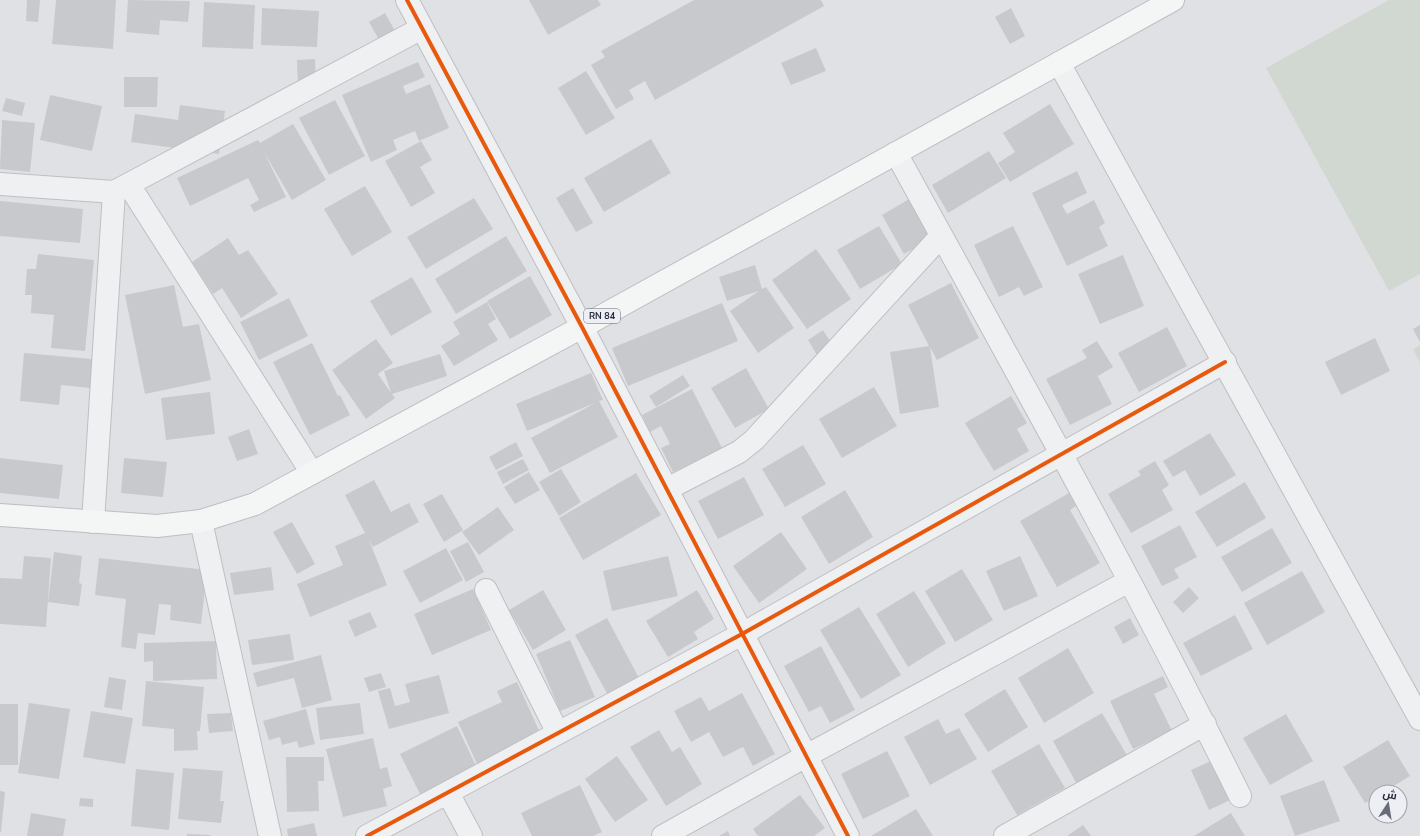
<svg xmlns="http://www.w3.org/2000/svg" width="1420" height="836" font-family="'Nunito Sans',Cairo,sans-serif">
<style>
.green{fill:#d0d8d1}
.building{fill:#c8c9cd}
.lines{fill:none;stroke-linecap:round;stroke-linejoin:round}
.street-casing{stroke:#bebfc3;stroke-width:24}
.primary-casing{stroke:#bcbec3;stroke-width:24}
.street{stroke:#eff0f2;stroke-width:22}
.primary{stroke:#f4f5f5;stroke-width:22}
.cycleway-casing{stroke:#edeff5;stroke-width:6}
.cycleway{stroke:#e8590c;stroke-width:4}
.labels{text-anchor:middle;stroke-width:3;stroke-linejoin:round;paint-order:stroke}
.shield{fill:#edeff5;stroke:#636774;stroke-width:1}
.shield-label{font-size:9px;font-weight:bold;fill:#282d3d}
</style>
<rect width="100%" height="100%" fill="#e0e1e5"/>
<path class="green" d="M 1389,0 L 1420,0 L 1420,274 L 1389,291 L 1266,68 Z
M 1420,345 L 1420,363 L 1413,349 Z"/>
<path class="building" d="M 27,0 L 40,0 L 38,22 L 26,21 Z
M 56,0 L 116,0 L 113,49 L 52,44 Z
M 128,0 L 190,1 L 188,22 L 160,20 L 159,35 L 126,32 Z
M 529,0 L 598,0 L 601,5 L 548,35 Z
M 694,0 L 821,0 L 824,6 L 655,100 L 645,81 L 629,90 L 634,99 L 616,109 L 591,65 L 605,57 L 601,51 Z
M 204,2 L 255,5 L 253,49 L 202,47 Z
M 262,8 L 319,11 L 317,47 L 261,45 Z
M 1011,8 L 1025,36 L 1010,44 L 995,17 Z
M 385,13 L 399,38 L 383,47 L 369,22 Z
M 816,48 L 826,71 L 791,85 L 781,63 Z
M 315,59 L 316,88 L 298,89 L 297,60 Z
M 418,62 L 425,77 L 403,86 L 406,94 L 430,84 L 449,128 L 419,141 L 415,131 L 393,140 L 397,150 L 371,162 L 342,95 Z
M 586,71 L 615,118 L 586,135 L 558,88 Z
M 124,77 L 158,77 L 157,107 L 124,107 Z
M 50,95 L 102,106 L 92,151 L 40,140 Z
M 6,98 L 25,103 L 22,116 L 2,111 Z
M 335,100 L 365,156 L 329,175 L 299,118 Z
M 1050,104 L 1074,144 L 1010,182 L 998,163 L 1015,152 L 1003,133 Z
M 180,105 L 225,111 L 219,154 L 131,142 L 135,114 L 178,120 Z
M 2,120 L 35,123 L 30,172 L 0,169 Z
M 293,124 L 326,180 L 292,200 L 264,152 L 286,197 L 254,212 L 250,205 L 259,200 L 248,178 L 190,206 L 177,178 L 258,140 L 260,143 Z
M 651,139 L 671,173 L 604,212 L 584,178 Z
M 421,141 L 432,160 L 420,167 L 435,193 L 411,207 L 385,161 Z
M 989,151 L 1006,178 L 948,213 L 932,185 Z
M 1077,171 L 1087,193 L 1062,205 L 1067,214 L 1094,200 L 1105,223 L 1099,227 L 1108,246 L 1067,266 L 1032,193 Z
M 365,186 L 392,232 L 352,256 L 324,209 Z
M 573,188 L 593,223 L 576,232 L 556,198 Z
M 474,198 L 493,229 L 426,269 L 407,237 Z
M 911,198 L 933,238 L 904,254 L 882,215 Z
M 0,201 L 83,209 L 80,243 L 0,236 Z
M 879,226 L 902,264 L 860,289 L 837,250 Z
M 1013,226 L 1043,287 L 1024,296 L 1019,287 L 999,297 L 974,245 Z
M 506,236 L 527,271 L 456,314 L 435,279 Z
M 228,238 L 239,255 L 248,250 L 278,294 L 241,318 L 222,288 L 213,294 L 192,262 Z
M 816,249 L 851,299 L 807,329 L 772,280 Z
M 38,254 L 94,260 L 85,351 L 51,348 L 54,315 L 31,313 L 32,295 L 25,295 L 27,269 L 36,269 Z
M 1123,255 L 1144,306 L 1100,324 L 1078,274 Z
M 755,265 L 762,289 L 766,287 L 794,328 L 758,353 L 730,311 L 759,291 L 727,301 L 719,277 Z
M 530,276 L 552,315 L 510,339 L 487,301 Z
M 412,277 L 432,312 L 391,336 L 370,301 Z
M 951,283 L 979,338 L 937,360 L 930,347 L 939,407 L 900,414 L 890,352 L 929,346 L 908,305 Z
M 174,285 L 183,327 L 199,324 L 211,380 L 145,394 L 125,295 Z
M 289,298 L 308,336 L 259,360 L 240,322 Z
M 487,302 L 496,319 L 488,324 L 498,340 L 454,366 L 441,346 L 460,334 L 453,322 Z
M 722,303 L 738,341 L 628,386 L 612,348 Z
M 1420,325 L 1420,342 L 1413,329 Z
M 1167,327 L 1187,366 L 1139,392 L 1118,353 Z
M 823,330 L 837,352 L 821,362 L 808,340 Z
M 1375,338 L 1390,371 L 1341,395 L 1325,362 Z
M 376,339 L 393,363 L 378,374 L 391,393 L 384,371 L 440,354 L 447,376 L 392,394 L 395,398 L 366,419 L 332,370 Z
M 1097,341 L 1113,367 L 1098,376 L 1095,371 L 1112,404 L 1070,425 L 1046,379 L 1087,358 L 1082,350 Z
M 312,343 L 338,396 L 340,395 L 350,415 L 310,435 L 273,362 Z
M 24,353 L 92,359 L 90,388 L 61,385 L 59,405 L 20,401 Z
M 746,368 L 769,409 L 735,428 L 711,388 Z
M 591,373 L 603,400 L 599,401 L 618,437 L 550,473 L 531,438 L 595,403 L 527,431 L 516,404 Z
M 683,375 L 690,386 L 656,407 L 649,396 Z
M 874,387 L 897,426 L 842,458 L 819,419 Z
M 692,389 L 722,448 L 673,472 L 661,448 L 670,444 L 661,426 L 650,432 L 642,415 Z
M 210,392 L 215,434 L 166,440 L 161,398 Z
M 1011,396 L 1027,423 L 1017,429 L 1029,451 L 994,471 L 965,423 Z
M 249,429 L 258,454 L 237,461 L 228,437 Z
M 1210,433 L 1236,475 L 1200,496 L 1185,470 L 1173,477 L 1163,461 Z
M 516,442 L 523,456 L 496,470 L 489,457 Z
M 803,445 L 826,484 L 785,507 L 762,469 Z
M 0,458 L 63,465 L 59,499 L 0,493 Z
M 124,458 L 167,462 L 163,497 L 121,493 Z
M 523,459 L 529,470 L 503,484 L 497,472 Z
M 1155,461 L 1169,485 L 1162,490 L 1173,510 L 1131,533 L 1108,494 L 1141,475 L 1138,471 Z
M 561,469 L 581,502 L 559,516 L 539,482 Z
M 529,472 L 540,490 L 515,504 L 504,487 Z
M 636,473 L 661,515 L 583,560 L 559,518 Z
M 744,477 L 764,515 L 718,539 L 698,501 Z
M 374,480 L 391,512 L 409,503 L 419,522 L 373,547 L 369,540 L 387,585 L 310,617 L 297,584 L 343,565 L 335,546 L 365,533 L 345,495 Z
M 1245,482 L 1266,518 L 1217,547 L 1195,512 Z
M 845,490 L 873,537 L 829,564 L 801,517 Z
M 1069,493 L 1076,506 L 1070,510 L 1100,563 L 1057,587 L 1020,521 Z
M 442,494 L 463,530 L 444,542 L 423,504 Z
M 498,507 L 514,530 L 479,555 L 462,532 Z
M 292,522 L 315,564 L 297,574 L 273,532 Z
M 1180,525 L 1197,557 L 1174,569 L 1179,578 L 1162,586 L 1141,546 Z
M 1272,528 L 1292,563 L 1242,592 L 1221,557 Z
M 781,532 L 807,569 L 759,603 L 733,566 Z
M 468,542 L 484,572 L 466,582 L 450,551 Z
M 446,548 L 463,580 L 420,603 L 403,571 Z
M 54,552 L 82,556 L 79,583 L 82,584 L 79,606 L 48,602 Z
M 24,556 L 51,558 L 46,627 L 0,624 L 0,578 L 22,579 Z
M 668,556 L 678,596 L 612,611 L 603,571 Z
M 1020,556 L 1038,596 L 1004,611 L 986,571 Z
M 99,558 L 207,570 L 201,624 L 170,620 L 171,605 L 159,604 L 155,635 L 138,633 L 136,649 L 121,647 L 126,599 L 95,595 Z
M 271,567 L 274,590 L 234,595 L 230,573 Z
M 962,569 L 993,620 L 955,642 L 925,591 Z
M 1302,571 L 1325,612 L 1267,645 L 1244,603 Z
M 1189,587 L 1199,598 L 1183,613 L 1173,602 Z
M 473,589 L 491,630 L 432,655 L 414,614 Z
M 543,590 L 566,630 L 533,650 L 509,610 Z
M 697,590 L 714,619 L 694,632 L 698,639 L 668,657 L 646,621 Z
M 914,591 L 946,643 L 908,667 L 876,614 Z
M 859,607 L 901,675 L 861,699 L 820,630 Z
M 370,612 L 377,627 L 355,637 L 348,621 Z
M 1235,615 L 1253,649 L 1201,676 L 1183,643 Z
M 607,618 L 640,680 L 609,697 L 575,635 Z
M 1130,618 L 1139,635 L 1123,644 L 1114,627 Z
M 290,634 L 294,660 L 252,665 L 248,640 Z
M 570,640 L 595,697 L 560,711 L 536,654 Z
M 216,641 L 217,679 L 153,681 L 153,661 L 144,662 L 144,643 Z
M 821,646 L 855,710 L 830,723 L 821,706 L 809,712 L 784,666 Z
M 1068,648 L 1094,693 L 1044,723 L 1018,678 Z
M 321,655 L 332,700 L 302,708 L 294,678 L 257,687 L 253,673 Z
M 381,673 L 386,687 L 369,692 L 364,678 Z
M 439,675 L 449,713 L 389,729 L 378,691 L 390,688 L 395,706 L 410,702 L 405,684 Z
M 1163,676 L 1168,687 L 1154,694 L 1172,731 L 1133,749 L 1110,701 Z
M 109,677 L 126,680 L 122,710 L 104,707 Z
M 146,681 L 204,687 L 200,731 L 197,731 L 198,750 L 174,751 L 174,729 L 142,726 Z
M 517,682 L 541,735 L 477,764 L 458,722 L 502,702 L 497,691 Z
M 1005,689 L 1028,727 L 988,752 L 964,714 Z
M 742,693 L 775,754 L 753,766 L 743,747 L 723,757 L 709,732 L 691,742 L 674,711 L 701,697 L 709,711 Z
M 29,703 L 70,709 L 59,779 L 18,773 Z
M 360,703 L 364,734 L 320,740 L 316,708 Z
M 0,704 L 18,704 L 18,765 L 0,765 Z
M 306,709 L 315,744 L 299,748 L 297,741 L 282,745 L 280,737 L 269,740 L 263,721 Z
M 91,711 L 133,718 L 125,764 L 83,757 Z
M 231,713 L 233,731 L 209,733 L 207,714 Z
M 1102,713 L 1128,757 L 1078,786 L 1053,741 Z
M 1286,714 L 1313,761 L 1270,785 L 1243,738 Z
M 938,719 L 946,734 L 959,728 L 977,759 L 930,785 L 904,737 Z
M 457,726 L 476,766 L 420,794 L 400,754 Z
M 659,730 L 672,752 L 680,747 L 702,784 L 666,806 L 630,747 Z
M 373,738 L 380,769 L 387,767 L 392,786 L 383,789 L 387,806 L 343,817 L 326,749 Z
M 1388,740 L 1410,776 L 1384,792 L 1376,792 L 1376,797 L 1365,803 L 1343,767 Z
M 1039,744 L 1065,788 L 1017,815 L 991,771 Z
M 887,751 L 910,796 L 863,819 L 841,774 Z
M 617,756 L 648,800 L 615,822 L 585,779 Z
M 286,757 L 324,757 L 324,781 L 318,781 L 319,811 L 287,812 Z
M 1211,761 L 1230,800 L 1209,810 L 1191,770 Z
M 183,768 L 223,771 L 220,801 L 224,801 L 221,823 L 178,819 Z
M 136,769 L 174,773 L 169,830 L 131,826 Z
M 1324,780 L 1340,821 L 1295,836 L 1280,796 Z
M 580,785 L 602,832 L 593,836 L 532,836 L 521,813 Z
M 0,791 L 5,792 L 1,832 L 0,832 Z
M 800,795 L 825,828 L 814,836 L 758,836 L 753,829 Z
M 80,798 L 93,799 L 93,807 L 79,806 Z
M 916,809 L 933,836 L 871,836 Z
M 31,813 L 66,819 L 63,836 L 27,836 Z
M 1231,813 L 1245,836 L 1194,836 Z
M 314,823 L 317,836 L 288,836 L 287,829 Z
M 1083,825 L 1091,836 L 1067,836 Z
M 728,831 L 730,836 L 719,836 Z
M 187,834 L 210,835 L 210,836 L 187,836 Z"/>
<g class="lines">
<defs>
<path id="street" d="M 407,0 L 582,327 L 848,836
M 1059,63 L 1420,719
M 896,153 C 1013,366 1132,578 1240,796
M 0,184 L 114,192 L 422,28
M 129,185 L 312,473
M 667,489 L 739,452 L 754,440 L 941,236
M 201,521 L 270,836
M 93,522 L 114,192
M 486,590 L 558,733
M 448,793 L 471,836
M 367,836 L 742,634 L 1225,362
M 663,836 L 806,756 L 1129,581
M 1005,836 L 1205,724"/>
<path id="primary" d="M 0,515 L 157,526 L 201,521 L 255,504 L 582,327 L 1173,0"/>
</defs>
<use href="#street" class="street-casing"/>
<use href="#primary" class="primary-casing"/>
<use href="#street" class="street"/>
<use href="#primary" class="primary"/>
<defs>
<path id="cycleway" d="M 407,0 L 582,327 L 848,836
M 367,836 L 742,634 L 1225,362"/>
</defs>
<use href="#cycleway" class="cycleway-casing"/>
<use href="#cycleway" class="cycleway"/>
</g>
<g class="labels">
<rect class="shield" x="584" y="309" width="36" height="14" rx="3"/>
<g class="shield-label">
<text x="602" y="319">RN 84</text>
</g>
</g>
<g transform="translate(1388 804) rotate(12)"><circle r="19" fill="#edeff5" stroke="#9ea1ab"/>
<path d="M0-3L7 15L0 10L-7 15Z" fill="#686c78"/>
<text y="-6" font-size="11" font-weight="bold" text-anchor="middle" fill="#282d3d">ش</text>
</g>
</svg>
